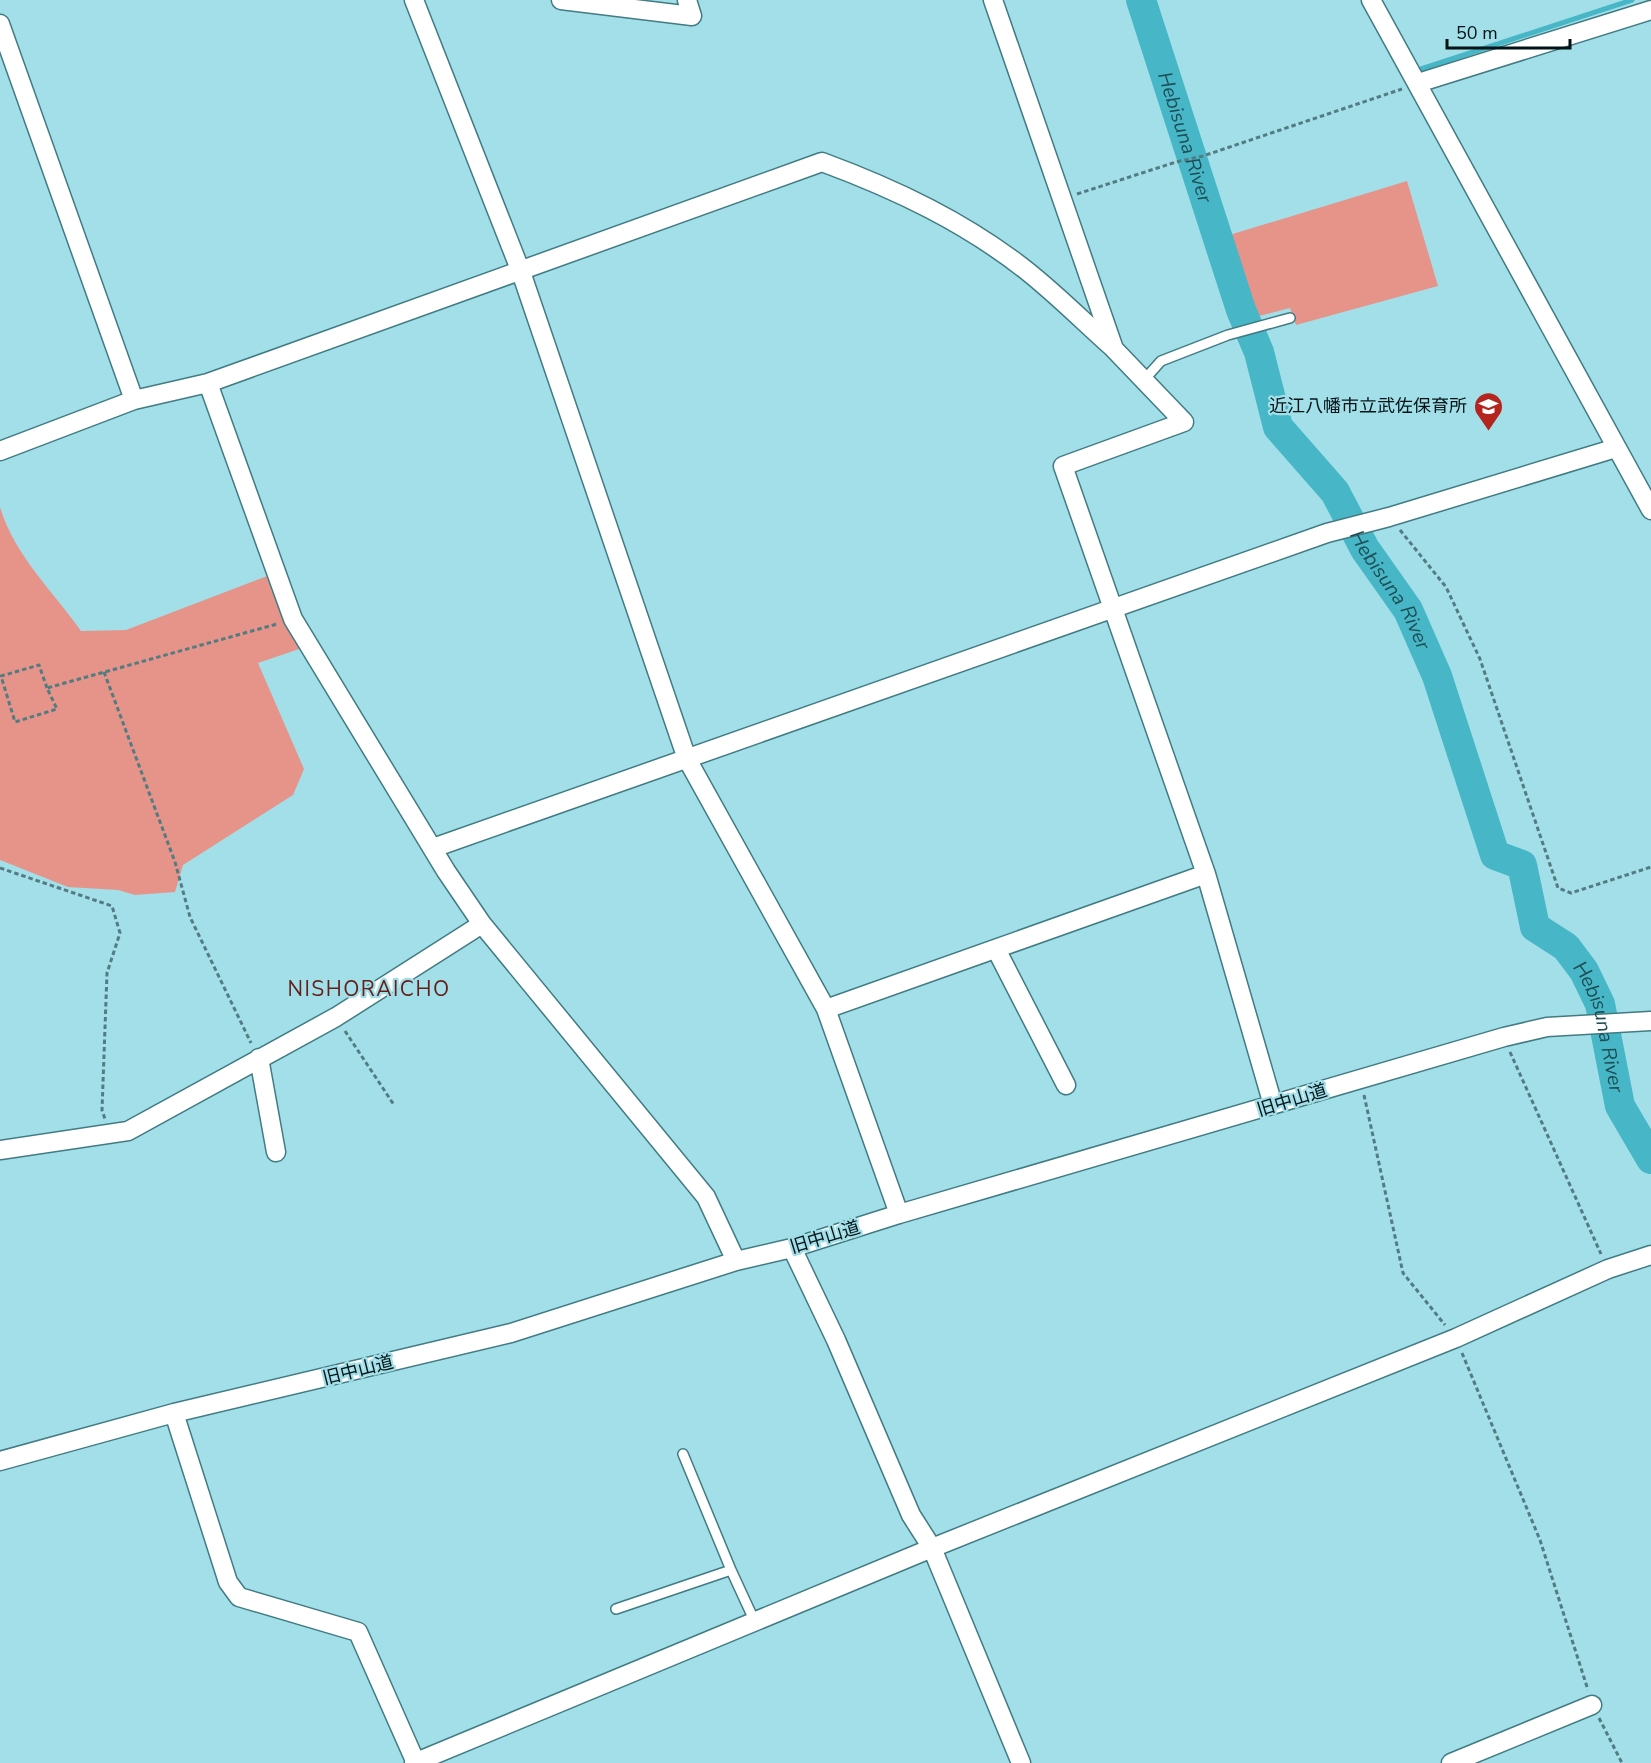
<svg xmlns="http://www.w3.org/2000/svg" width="1651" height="1763" font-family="'Nunito Sans','Noto Sans JP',sans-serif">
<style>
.green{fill:#e69489}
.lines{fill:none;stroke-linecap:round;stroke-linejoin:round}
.stream{stroke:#47b7c7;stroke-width:5}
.river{stroke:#47b7c7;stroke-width:30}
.lane-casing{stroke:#417b83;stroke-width:12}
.street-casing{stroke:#417b83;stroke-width:21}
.path{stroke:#537b82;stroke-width:3;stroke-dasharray:4.5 3;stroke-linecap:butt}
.lane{stroke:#fff;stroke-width:9}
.street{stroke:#fff;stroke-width:18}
.labels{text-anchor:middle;stroke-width:4.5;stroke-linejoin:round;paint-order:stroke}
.poi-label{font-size:18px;fill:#001317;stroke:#a3dfe8;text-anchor:end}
.street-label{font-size:18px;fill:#001317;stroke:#a3dfe8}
.water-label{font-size:20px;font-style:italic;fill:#1e4e55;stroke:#a3dfe8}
.quarter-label{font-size:21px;letter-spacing:1.5px;fill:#631e19;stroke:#a3dfe8}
</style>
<rect width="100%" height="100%" fill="#a3dfe8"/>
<path class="green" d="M 1407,181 L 1438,286 L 1296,325 L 1290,308 L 1255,317 L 1226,236 Z
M 0,507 C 14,555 53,591 81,631 L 126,630 L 270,575 L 302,648 L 258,663 L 304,769 L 293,795 L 183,865 L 175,892 L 135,895 L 118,890 L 68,887 L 0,860 Z"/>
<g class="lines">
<path class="stream" d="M 1421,69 L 1632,0"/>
<path class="river" id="s1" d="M 1141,0 L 1241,310 L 1259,352 L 1278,427 L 1335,492 L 1365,549 L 1408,610 L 1437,676 L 1495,855 L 1522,865 L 1535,927 L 1566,947 L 1584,971 L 1600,1004 L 1620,1106 L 1651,1159"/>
<defs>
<path id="lane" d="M 1144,380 L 1161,361 L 1228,335 L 1290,318
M 683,1454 L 731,1570 L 755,1622
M 616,1609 L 731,1570"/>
<path id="street" d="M 414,0 L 521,272 L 687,759 L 826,1009 L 899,1214
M 561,0 L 692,16 L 687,0
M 993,0 L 1114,349 L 1184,422 L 1063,466 L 1206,874 L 1273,1105
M 1371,0 L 1651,510
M 0,24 L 134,400
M 1418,83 L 1651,10
M 208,383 L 293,619 L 446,871 L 482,924 L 706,1197 L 736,1261
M 0,451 L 134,400 L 208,383 L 822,162 C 895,189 965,222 1027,271 C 1056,294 1084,322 1112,347
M 433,848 L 1327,533 L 1389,517 L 1616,448
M 996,949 L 1066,1085
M 826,1009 L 1206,874
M 259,1058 L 276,1152
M 0,1150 L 128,1131 L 336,1017 L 482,924
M 792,1248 L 836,1340 L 911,1515 L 932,1548 L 1021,1763
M 174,1413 L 228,1582 L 239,1597 L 358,1632 L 416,1763
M 0,1461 L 174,1413 L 511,1333 L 736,1261 L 792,1248 L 899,1214 L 1504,1037 L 1547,1027 L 1651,1021
M 414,1763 L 932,1548 L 1456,1338 L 1608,1269 L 1651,1255
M 1451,1763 L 1592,1705"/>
</defs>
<use href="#lane" class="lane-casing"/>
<use href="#street" class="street-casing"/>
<path class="path" d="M 1077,194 L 1176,162 L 1203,156 L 1402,89
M 1400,530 L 1446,587 L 1480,659 L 1558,888 L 1571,893 L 1651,867
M 104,672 L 175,862 L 190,917 L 251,1043
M 47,688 L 39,665 L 1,676 L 15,722 L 57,709 L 47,688 L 277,624
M 0,868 L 112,906 L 120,933 L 107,973 L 102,1110 L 105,1119
M 345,1031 L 394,1105
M 1510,1052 L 1601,1254
M 1364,1095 L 1403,1273 L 1445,1325
M 1462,1353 L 1540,1540 L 1588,1690
M 1599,1718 L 1622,1763"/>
<use href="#lane" class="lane"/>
<use href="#street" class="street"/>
</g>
<defs>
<symbol id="school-pin" viewBox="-11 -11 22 30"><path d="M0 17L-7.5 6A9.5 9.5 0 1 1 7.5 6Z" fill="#b42520" stroke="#a3dfe8"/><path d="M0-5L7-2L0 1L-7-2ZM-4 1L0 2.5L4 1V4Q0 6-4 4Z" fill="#fff"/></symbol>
</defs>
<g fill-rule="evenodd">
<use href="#school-pin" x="1472" y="390" width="33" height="45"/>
</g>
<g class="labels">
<g class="poi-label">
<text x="1467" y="412">近江八幡市立武佐保育所</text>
</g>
<g class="street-label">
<text transform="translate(1292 1100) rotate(-17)" y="6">旧中山道</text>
<text transform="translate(825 1237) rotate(-17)" y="6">旧中山道</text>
<text transform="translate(358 1370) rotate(-14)" y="6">旧中山道</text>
</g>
<g class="water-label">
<text dy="7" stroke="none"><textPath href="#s1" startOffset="144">Hebisuna River</textPath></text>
<text dy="7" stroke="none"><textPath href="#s1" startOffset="648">Hebisuna River</textPath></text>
<text dy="7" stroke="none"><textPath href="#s1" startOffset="1152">Hebisuna River</textPath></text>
</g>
<g class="quarter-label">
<text x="369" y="996">NISHORAICHO</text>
</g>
</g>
<path d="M1447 39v9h123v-9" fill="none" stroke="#001317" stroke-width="3"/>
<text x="1456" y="39" font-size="18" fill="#001317" stroke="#a3dfe8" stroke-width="4.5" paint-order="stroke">50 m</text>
</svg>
